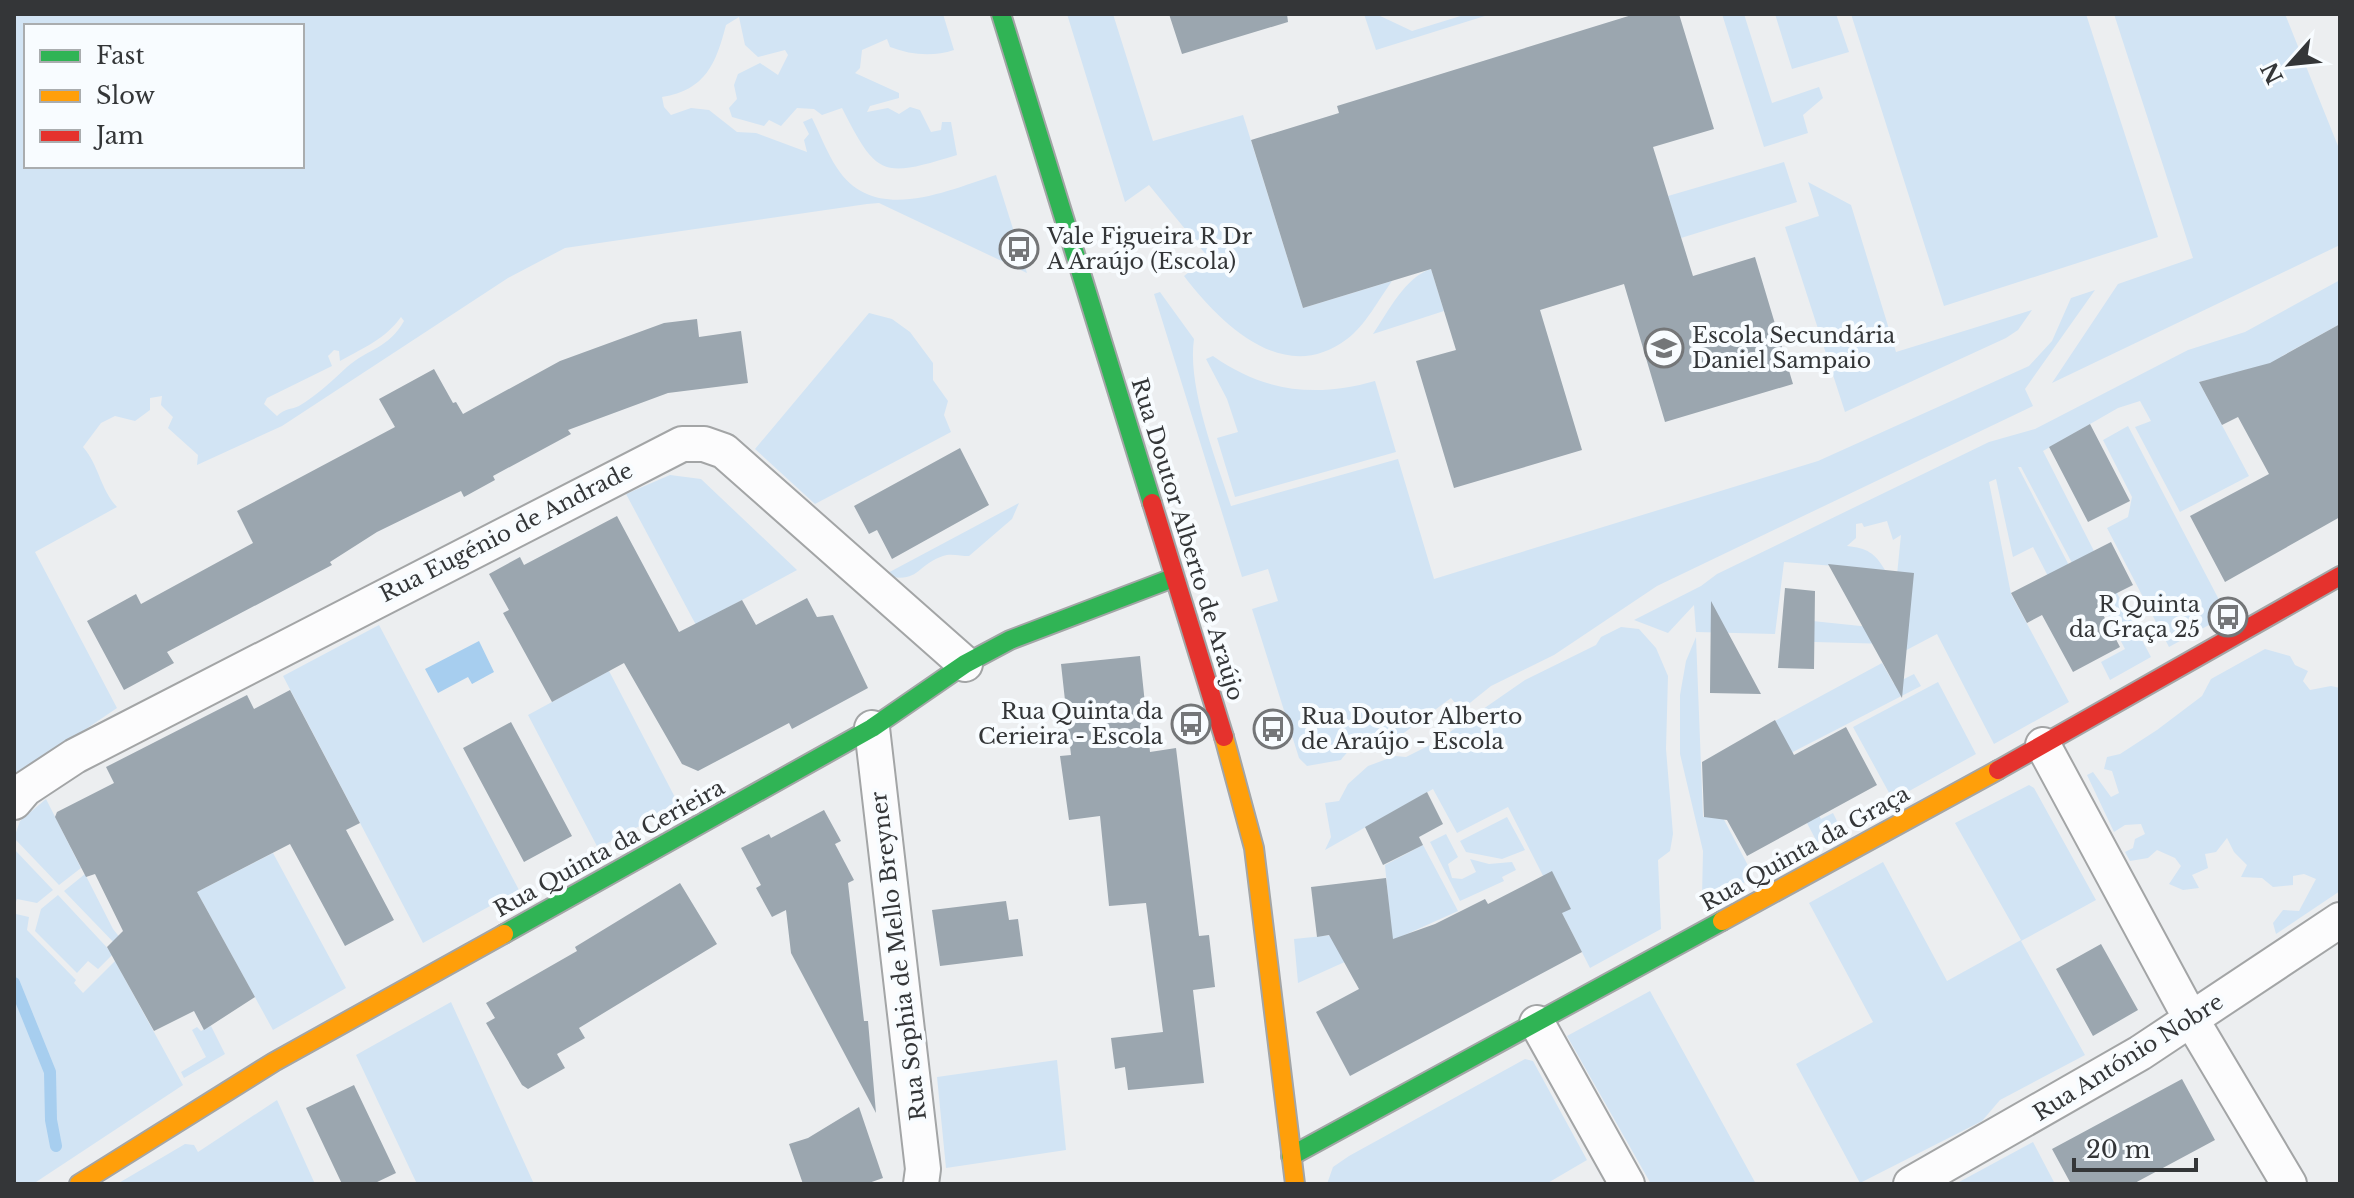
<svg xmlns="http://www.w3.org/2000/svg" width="2354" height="1198" font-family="'Libre Baskerville',serif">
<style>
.green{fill:#d2e4f4;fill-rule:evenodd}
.water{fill:#a7ceef}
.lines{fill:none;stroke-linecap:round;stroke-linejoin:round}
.stream{stroke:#a7ceef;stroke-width:12}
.building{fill:#9ba6af}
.street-casing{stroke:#a3a5a6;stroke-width:38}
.fast-casing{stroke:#a3a5a6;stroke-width:22}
.slow-casing{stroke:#a3a5a6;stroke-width:22}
.jam-casing{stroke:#a3a5a6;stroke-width:22}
.street{stroke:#fcfcfd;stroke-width:34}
.fast{stroke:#30b455;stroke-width:18}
.slow{stroke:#ff9f0a;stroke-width:18}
.jam{stroke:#e5322d;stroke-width:18}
.labels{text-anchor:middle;stroke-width:8;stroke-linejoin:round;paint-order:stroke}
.poi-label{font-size:22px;fill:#343638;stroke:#f8fcff;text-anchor:start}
.street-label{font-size:22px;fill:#343638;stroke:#f8fcff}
</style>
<rect width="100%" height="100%" fill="#eceef0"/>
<path class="green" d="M 14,14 L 943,14 L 954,50 C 933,57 911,55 890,47 L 887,39 L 862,50 L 860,68 L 855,73 L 899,93 L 899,98 L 870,106 L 867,112 L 888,108 L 899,114 L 910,107 L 920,110 L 931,132 L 941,130 L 942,122 L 951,122 L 957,155 C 882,178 877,177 842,108 L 822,115 L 814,109 L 797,108 L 781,126 L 769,120 L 764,126 L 732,117 L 729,108 L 737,99 L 734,85 L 738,74 L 760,63 L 778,75 L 788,55 L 785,50 L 758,57 L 745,45 L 739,17 L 726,25 C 716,63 706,90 662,97 L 664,107 L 671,115 L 691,108 L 709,110 L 737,132 L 756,133 L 807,152 L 804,140 L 809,134 L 803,122 L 812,118 C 820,134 827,153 837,168 C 874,225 946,191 996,175 L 1027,273 L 879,203 L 867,204 L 565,248 L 508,278 L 282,426 L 197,465 L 198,455 L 168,428 L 173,417 L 161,405 L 162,396 L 150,398 L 150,410 L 135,421 L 115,416 L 101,423 L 83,447 C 99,465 100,489 117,507 L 35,552 L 117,708 L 64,744 L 14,785 ZM 26,26 L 302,26 L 302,166 L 26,166 ZM 401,317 L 404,321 C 388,349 369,348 347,367 C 333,380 316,396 299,406 C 290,410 285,408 277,416 L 264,404 L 267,398 L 332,366 L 328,356 L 334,350 L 339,351 L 340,361 C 365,347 385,339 401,317 Z
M 1067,14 L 1113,14 L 1153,141 L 1243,115 L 1303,308 L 1392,281 C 1379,299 1365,326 1347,339 C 1284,387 1221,324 1184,276 L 1208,257 L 1149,185 L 1125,202 Z
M 1364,14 L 1376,14 L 1412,31 L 1467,14 L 1488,15 L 1376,50 Z
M 1722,14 L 1744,14 L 1772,103 L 1819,87 L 1823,98 L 1803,115 L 1808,133 L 1764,147 Z
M 1775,14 L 1836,14 L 1849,52 L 1792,69 Z
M 1851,14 L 2086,14 L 2158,237 L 1944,306 Z
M 2114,14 L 2285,14 L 2340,151 L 2340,245 L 2052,383 L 2118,284 L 2193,258 Z
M 1784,162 L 1797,202 L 1681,238 L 1668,196 Z
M 1808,182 L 1851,205 L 1896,352 L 2032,310 L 2018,330 L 2006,338 L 1845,412 L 1785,227 L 1819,216 Z
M 1431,269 L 1444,311 L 1373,334 C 1388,312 1405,277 1431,269 Z
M 2340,280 L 2340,324 L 2282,356 L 2340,466 L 2253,368 L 2199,382 L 2249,476 L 2180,512 L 2135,427 L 2151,421 L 2140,401 L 2118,408 L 2043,451 L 2094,551 L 2072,563 L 2021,467 L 2018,467 L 2074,575 L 2053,586 L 2033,547 L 2013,557 L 1996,479 L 1989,482 L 2011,594 L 2069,702 L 1994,744 L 1937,634 L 1897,655 L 1891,644 L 1814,642 L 1783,618 L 1880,628 L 1896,585 L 1901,535 L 1893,540 L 1887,521 L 1864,527 L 1862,523 L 1856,524 L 1856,538 L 1847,546 C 1867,548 1875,553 1885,570 L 1784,562 L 1775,634 L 1696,632 L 1694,605 L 1668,633 L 1634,620 L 1701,586 L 1717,574 L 1989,442 L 2035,429 L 2188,350 L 2245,332 Z
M 2095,290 L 2025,389 L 2033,406 L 1657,586 L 1554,655 L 1491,686 L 1461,710 L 1451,698 L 1397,738 C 1376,733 1352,744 1341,760 L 1307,766 L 1299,758 L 1252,609 L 1278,601 L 1268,569 L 1242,577 L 1154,294 L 1160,292 L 1194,339 C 1187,387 1216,459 1231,506 L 1398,459 L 1434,579 L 1818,461 L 2029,366 L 2052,341 L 2071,298 Z
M 869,313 L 892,319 L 910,332 L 933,363 L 933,380 L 948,401 L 944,415 L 951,432 L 815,504 L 755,449 Z
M 1213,356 C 1264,392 1316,398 1375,381 L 1396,452 L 1235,497 L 1217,438 L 1238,432 L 1227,399 L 1206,359 Z
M 2128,426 L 2227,615 L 2169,647 L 2107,528 L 2128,517 L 2132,497 L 2103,440 Z
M 670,475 L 701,479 L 797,570 L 696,625 L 626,494 Z
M 1019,503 L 1012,519 L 969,556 C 961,556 950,553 943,556 C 916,565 919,585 884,575 Z
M 2109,578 L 2151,657 L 2110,680 L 2101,662 L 2125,649 L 2098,597 Z
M 379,625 L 519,890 L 423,943 L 283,676 Z
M 1621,627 L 1639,629 L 1656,648 L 1668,676 L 1666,749 L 1673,834 L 1670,851 L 1658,860 L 1661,929 L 1590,968 L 1508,807 L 1457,833 L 1433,789 L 1325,850 L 1331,837 L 1325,803 L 1339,801 L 1348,784 L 1368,766 L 1395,756 L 1406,757 L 1434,743 L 1525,680 L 1596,645 L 1601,637 Z
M 1696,637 L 1703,817 L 1720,812 L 1754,877 L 1710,902 L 1702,897 L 1703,851 L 1680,754 L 1680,695 L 1686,661 Z
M 2265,649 L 2290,656 L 2295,665 L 2308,671 L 2303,681 L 2310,690 L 2331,686 L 2340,688 L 2340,891 L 2276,934 L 2273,923 L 2283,910 L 2299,911 L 2316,879 L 2304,874 L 2293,876 L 2293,885 L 2273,887 L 2262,878 L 2241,877 L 2247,865 L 2234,852 L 2227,838 L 2216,852 L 2205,854 L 2208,868 L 2192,875 L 2199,888 L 2183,890 L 2169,884 L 2181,866 L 2175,858 L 2157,850 L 2148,858 L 2130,861 L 2125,852 L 2133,848 L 2135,839 L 2145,834 L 2141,824 L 2125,825 L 2114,832 L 2087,775 L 2093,772 L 2111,797 L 2119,793 L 2112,771 L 2104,769 L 2107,757 L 2120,754 L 2157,730 L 2202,696 L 2211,679 Z
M 1882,663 L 1894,684 L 1914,674 L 1921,686 L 1787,755 L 1821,819 L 1833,813 L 1841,829 L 1817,842 L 1771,755 L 1775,721 Z
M 609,671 L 679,805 L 598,848 L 528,715 Z
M 1938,682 L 1976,754 L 1893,800 L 1853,727 Z
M 2029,785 L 2034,788 L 2096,900 L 2021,941 L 2085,1055 L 2000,1100 L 1982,1121 L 1860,1183 L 1796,1064 L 1873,1022 L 1809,903 L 1883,862 L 1947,981 L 2021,940 L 1955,823 Z
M 46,799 L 81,868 L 59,885 L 14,838 L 20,821 Z
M 1507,817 L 1525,850 L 1502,859 L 1466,852 L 1460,841 Z
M 1446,834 L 1458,857 L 1448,864 L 1452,878 L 1462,879 L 1476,872 L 1470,859 L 1489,864 L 1512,862 L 1516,870 L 1502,877 L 1504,881 L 1460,901 L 1430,842 Z
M 1423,845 L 1458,911 L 1298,983 L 1294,939 L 1391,929 L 1385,865 Z
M 14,849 L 53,890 L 37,903 L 17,899 L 14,908 Z
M 273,853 L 346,988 L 273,1030 L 197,892 Z
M 85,874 L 113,929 L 125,944 L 120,949 L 64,891 Z
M 58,895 L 113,954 L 98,969 L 88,961 L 77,973 L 35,931 L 41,909 Z
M 16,914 L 29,917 L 27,930 L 76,980 L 74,983 L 83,993 L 115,961 L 183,1085 L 33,1184 L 14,1184 Z
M 1650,991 L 1756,1184 L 1651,1184 L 1567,1036 Z
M 451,1002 L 534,1184 L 417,1184 L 356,1055 Z
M 211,1026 L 225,1054 L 184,1078 L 181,1072 L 206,1057 L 192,1030 L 197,1027 L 201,1031 Z
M 1525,1059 L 1533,1061 L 1587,1160 L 1546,1184 L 1327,1184 L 1333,1167 L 1349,1156 Z
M 1057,1060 L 1066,1150 L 946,1168 L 937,1077 Z
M 277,1100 L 315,1184 L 117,1184 L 185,1144 L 194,1145 L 198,1152 Z
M 2033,1142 L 2055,1184 L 1960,1184 L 1959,1182 Z"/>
<path class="water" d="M 479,641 L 494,672 L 472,684 L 468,677 L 438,693 L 425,669 Z"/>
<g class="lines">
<path class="stream" d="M 14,983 L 50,1072 L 51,1120 L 56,1146"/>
</g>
<path class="building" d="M 1169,14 L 1287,14 L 1288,22 L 1182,54 Z
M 1635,14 L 1679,14 L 1714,129 L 1653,147 L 1693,276 L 1755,257 L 1793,384 L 1665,422 L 1624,284 L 1540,310 L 1582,450 L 1454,488 L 1416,361 L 1456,350 L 1431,269 L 1303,308 L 1251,140 L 1339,113 L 1337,106 Z
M 697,319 L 699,337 L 741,331 L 748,383 L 668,393 L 568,430 L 571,434 L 493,476 L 495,480 L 464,497 L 461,491 L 377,532 L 330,562 L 332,565 L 167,652 L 174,663 L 124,690 L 87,621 L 136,594 L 141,604 L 253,543 L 237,511 L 395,427 L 379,399 L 434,369 L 453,403 L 456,402 L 463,414 L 560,361 L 664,323 Z
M 2340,324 L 2340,517 L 2225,582 L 2190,516 L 2269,474 L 2238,417 L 2222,425 L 2199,382 L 2270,363 Z
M 2090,424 L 2130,501 L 2088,522 L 2049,447 Z
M 960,448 L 989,505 L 892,559 L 877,530 L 869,534 L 854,506 Z
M 617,516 L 679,632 L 742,600 L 756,625 L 807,598 L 817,617 L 833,615 L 868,688 L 792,729 L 789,723 L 698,771 L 682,764 L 624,663 L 552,702 L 503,613 L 509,610 L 489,574 L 520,557 L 524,565 Z
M 2111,542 L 2133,585 L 2097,603 L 2120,647 L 2073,672 L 2042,615 L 2027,623 L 2011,593 Z
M 1828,564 L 1914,573 L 1902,698 Z
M 1785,588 L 1815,591 L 1814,669 L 1778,668 Z
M 1711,601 L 1761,694 L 1710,693 Z
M 1140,656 L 1150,752 L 1176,748 L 1199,936 L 1209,935 L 1215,987 L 1193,990 L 1204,1083 L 1128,1090 L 1125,1067 L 1115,1069 L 1111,1038 L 1163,1032 L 1146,903 L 1109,906 L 1100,816 L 1069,820 L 1060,756 L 1071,755 L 1061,664 Z
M 290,690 L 360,823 L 346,830 L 394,920 L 345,946 L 290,844 L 197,892 L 255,997 L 204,1030 L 194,1011 L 154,1031 L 107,947 L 123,931 L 95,874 L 86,877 L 55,817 L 57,812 L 114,783 L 106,767 L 247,695 L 254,709 Z
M 1775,720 L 1794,755 L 1846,727 L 1877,785 L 1747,856 L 1727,820 L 1704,817 L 1702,762 Z
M 511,722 L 572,836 L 524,862 L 463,748 Z
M 1427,792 L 1443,824 L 1419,837 L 1423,845 L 1383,865 L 1365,827 Z
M 824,810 L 841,841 L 835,844 L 854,880 L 848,883 L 864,1021 L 868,1021 L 876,1113 L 791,953 L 786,910 L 772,917 L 756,888 L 761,885 L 741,848 L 769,834 L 771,838 Z
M 1552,871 L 1571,909 L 1562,913 L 1582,952 L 1350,1076 L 1316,1012 L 1359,989 L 1329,935 L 1317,937 L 1311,887 L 1386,878 L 1393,939 L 1435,924 L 1485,899 L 1488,904 Z
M 680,883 L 717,944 L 579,1028 L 585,1038 L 557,1054 L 565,1068 L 528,1089 L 522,1085 L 486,1023 L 495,1018 L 486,1003 L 577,951 L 575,947 Z
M 1006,901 L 1009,920 L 1018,919 L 1023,956 L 940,966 L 932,910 Z
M 2101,944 L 2138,1010 L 2093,1036 L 2056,969 Z
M 2182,1079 L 2215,1140 L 2133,1184 L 2071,1184 L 2052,1149 Z
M 354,1085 L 396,1173 L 373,1184 L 342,1184 L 306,1108 Z
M 859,1107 L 883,1178 L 866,1184 L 803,1184 L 789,1144 L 808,1138 Z"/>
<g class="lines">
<defs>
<path id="street" d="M 872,728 L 923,1169 L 921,1184
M 2043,745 L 2191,1019 L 2289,1184
M 14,802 L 25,789 L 75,756 L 682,444 L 704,444 L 724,451 L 965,664
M 1537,1023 L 1627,1184
M 1911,1184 L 2140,1053 L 2340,920"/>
<path id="fast" d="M 1001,14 L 1152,503
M 504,934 L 872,728 L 965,664 L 1010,640 L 1173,578
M 1291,1156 L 1722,921"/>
<path id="slow" d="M 1224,737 L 1254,848 L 1295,1184
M 1722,921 L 1998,770
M 79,1184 L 274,1062 L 504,934"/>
<path id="jam" d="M 1152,503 L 1224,737
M 1998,770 L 2340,576"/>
</defs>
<use href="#street" class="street-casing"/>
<use href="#fast" class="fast-casing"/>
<use href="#slow" class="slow-casing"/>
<use href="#jam" class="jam-casing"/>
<use href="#street" class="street"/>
<use href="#fast" class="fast"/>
<use href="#slow" class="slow"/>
<use href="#jam" class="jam"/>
</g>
<defs>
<symbol id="bus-ring" viewBox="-11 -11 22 22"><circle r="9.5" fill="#f8fcff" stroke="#747678" stroke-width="1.5"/><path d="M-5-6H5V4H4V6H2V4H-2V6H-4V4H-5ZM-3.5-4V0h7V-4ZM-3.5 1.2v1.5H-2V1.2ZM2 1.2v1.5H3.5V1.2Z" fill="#747678"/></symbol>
<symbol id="school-ring" viewBox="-11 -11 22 22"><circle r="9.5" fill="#f8fcff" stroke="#747678" stroke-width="1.5"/><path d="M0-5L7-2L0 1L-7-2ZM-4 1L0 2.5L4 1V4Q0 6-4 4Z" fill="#747678"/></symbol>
</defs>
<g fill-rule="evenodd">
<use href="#bus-ring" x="997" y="227" width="44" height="44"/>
<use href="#school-ring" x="1642" y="326" width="44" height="44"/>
<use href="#bus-ring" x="2206" y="595" width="44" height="44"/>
<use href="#bus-ring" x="1169" y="702" width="44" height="44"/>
<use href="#bus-ring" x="1251" y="707" width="44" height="44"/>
</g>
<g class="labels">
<g class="poi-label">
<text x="1047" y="244">Vale Figueira R Dr<tspan x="1047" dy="25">A Araújo (Escola)</tspan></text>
<text x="1692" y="343">Escola Secundária<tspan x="1692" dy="25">Daniel Sampaio</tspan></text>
<text x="2200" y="612" text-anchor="end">R Quinta<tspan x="2200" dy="25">da Graça 25</tspan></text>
<text x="1163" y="719" text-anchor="end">Rua Quinta da<tspan x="1163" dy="25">Cerieira - Escola</tspan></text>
<text x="1301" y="724">Rua Doutor Alberto<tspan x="1301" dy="25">de Araújo - Escola</tspan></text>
</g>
<g class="street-label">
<text transform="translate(506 532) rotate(-27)" y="8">Rua Eugénio de Andrade</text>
<text transform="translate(1188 539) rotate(73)" y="8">Rua Doutor Alberto de Araújo</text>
<text transform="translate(609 848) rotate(-29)" y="8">Rua Quinta da Cerieira</text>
<text transform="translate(1805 848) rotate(-29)" y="8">Rua Quinta da Graça</text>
<text transform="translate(898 956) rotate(-97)" y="8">Rua Sophia de Mello Breyner</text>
<text transform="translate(2128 1057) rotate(-32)" y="8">Rua António Nobre</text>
</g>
</g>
<rect width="2354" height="1198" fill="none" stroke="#343638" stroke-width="32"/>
<rect x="24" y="24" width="280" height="144" fill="#f8fcff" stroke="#aaadaf" stroke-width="2"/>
<rect x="40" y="50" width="40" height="12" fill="#30b455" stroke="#aaadaf" stroke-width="2"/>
<text x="96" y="64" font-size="24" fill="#343638">Fast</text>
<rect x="40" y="90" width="40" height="12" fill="#ff9f0a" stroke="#aaadaf" stroke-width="2"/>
<text x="96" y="104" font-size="24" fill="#343638">Slow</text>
<rect x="40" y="130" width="40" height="12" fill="#e5322d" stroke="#aaadaf" stroke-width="2"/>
<text x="96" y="144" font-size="24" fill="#343638">Jam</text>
<g transform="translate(2290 64) rotate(243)" stroke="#f8fcff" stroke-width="6" paint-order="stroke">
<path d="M0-6L14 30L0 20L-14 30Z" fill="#343638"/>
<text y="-12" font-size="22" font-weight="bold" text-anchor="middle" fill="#343638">N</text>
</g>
<path d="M2074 1158v12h122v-12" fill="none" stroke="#343638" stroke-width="4"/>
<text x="2086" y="1158" font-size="24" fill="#343638" stroke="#f8fcff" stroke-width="6" paint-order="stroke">20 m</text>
</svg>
